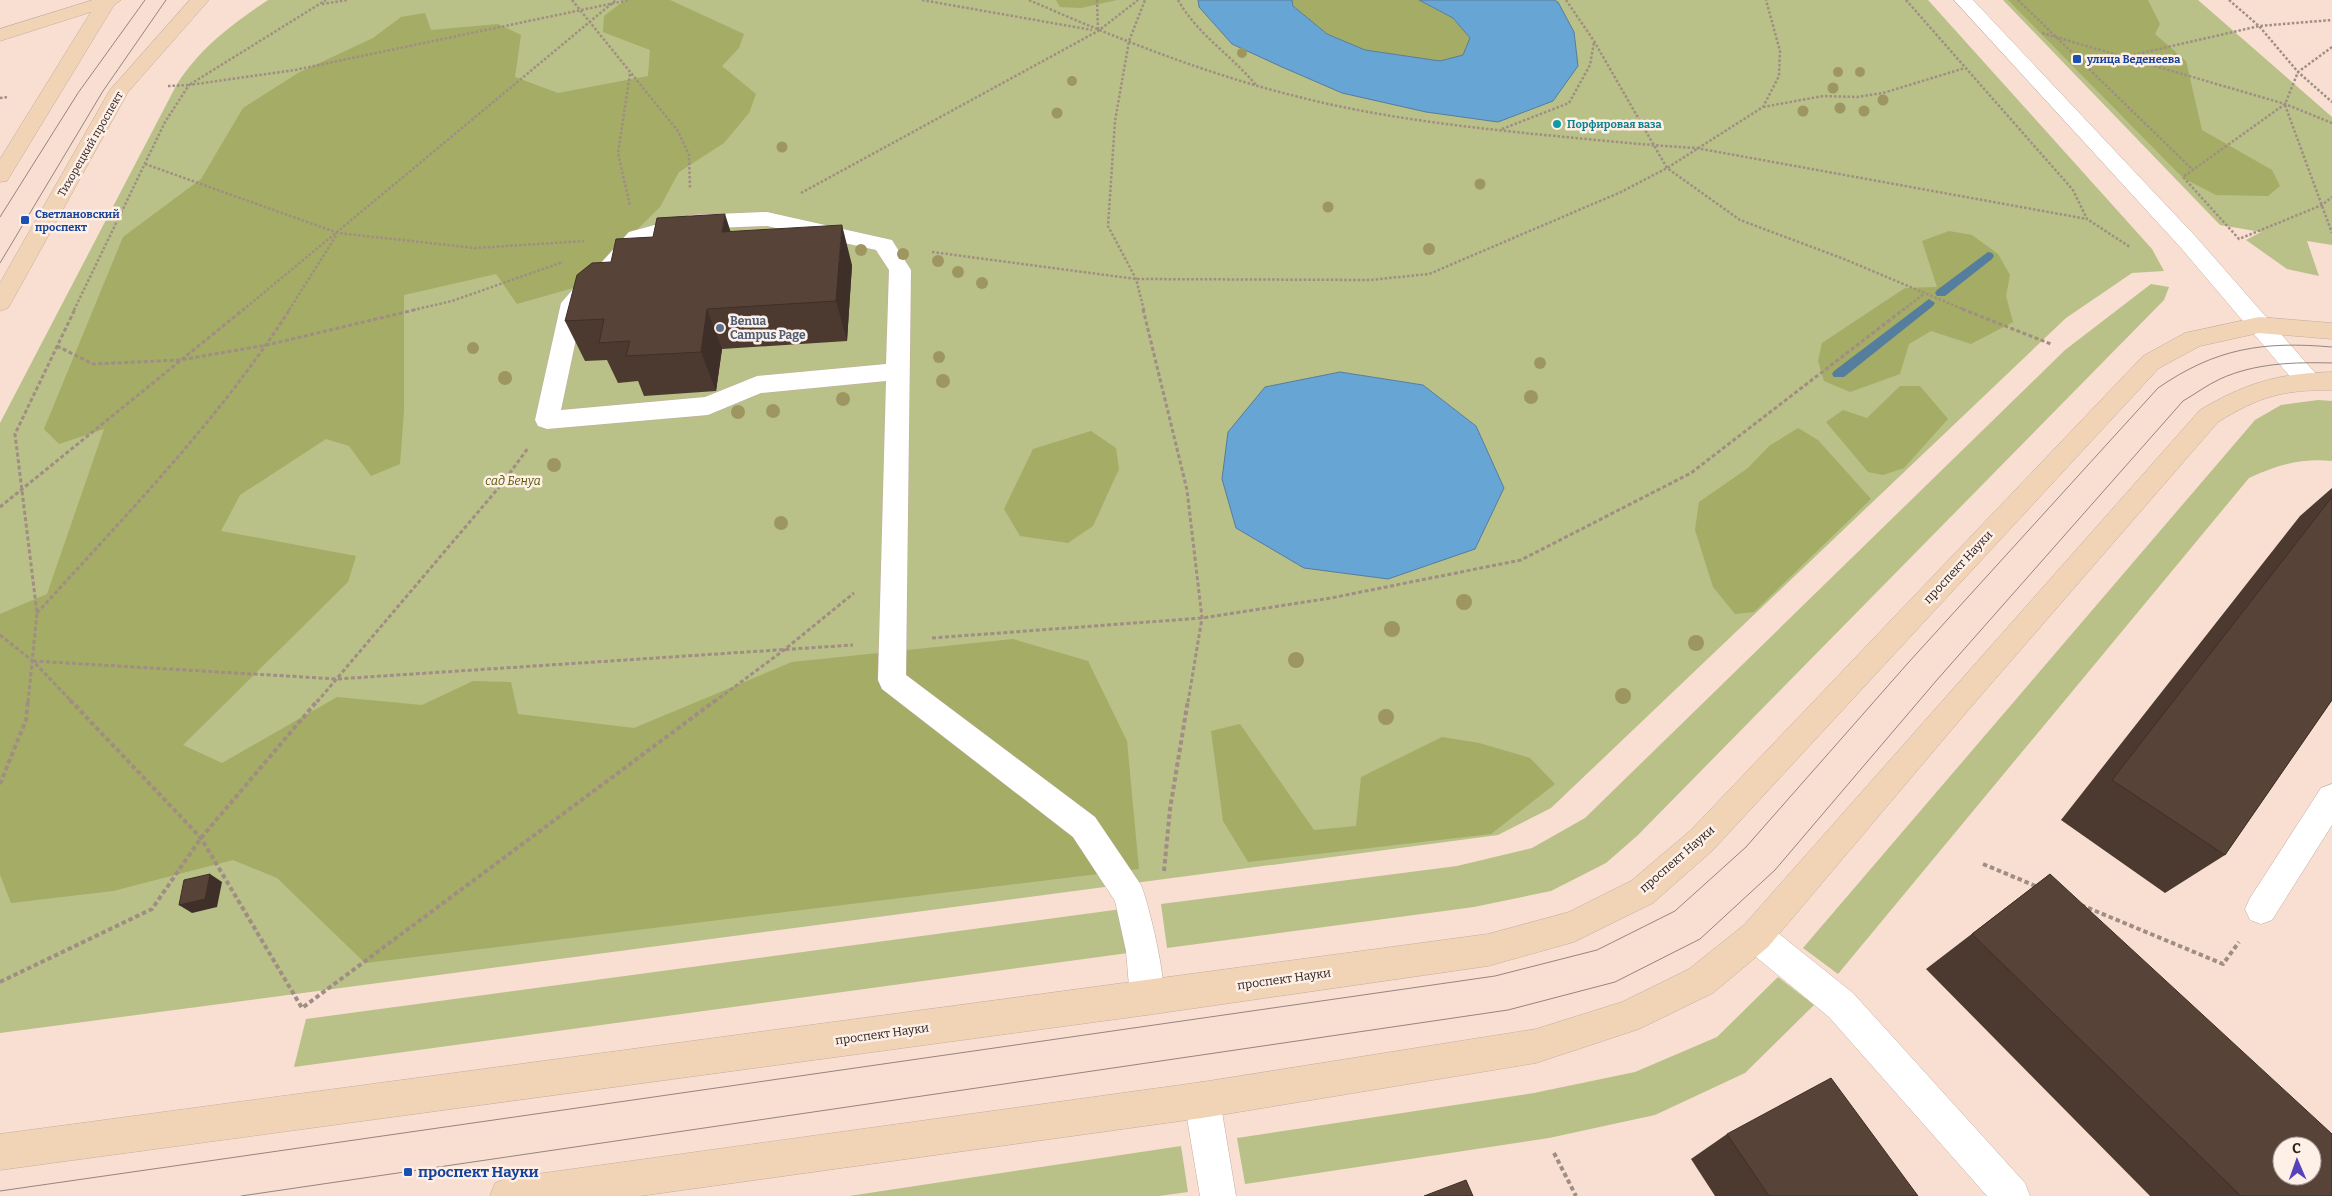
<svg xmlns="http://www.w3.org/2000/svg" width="2332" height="1196" font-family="Bitter,serif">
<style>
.green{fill:#b9c088;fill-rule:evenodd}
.forest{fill:#a4ac66}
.water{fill:#67a5d4;stroke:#557d9d}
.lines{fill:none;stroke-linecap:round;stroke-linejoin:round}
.stream{fill:#557d9d;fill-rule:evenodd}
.service-casing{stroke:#c4aca0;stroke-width:1}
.tertiary-casing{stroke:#c4aca0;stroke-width:1}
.secondary-casing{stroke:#c4aca0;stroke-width:1}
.path-far2{stroke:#a08d84;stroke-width:2.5;stroke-dasharray:2.5 2;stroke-linecap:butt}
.path-far1{stroke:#a08d84;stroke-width:3;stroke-dasharray:4 2.5;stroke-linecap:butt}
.path{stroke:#a08d84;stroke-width:4;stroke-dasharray:4.5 3;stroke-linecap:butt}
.service{fill:#fff;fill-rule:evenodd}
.tertiary{fill:#fff;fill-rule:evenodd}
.secondary{fill:#f1d3b6;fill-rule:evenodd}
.tram{stroke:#96857c;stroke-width:1}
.tree{fill:#9e9660}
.wall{fill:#4c3a31}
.shaded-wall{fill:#3e2f28}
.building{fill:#584339;stroke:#3e2f28;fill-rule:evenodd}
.transit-dot{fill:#1a4fb4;stroke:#feefe7;stroke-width:2}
.culture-dot{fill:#0f9aa8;stroke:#feefe7;stroke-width:2}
.service-dot{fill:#5c6f8a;stroke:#feefe7;stroke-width:2}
.labels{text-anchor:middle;stroke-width:5;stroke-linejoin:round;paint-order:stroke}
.far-transit-label{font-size:11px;font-weight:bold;fill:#164399;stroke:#feefe7;text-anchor:start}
.far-culture-label{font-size:11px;font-weight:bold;fill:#0d838f;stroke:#feefe7;text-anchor:start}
.far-street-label{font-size:11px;fill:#2a211c;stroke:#feefe7}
.service-label{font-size:12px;font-weight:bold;fill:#4e5e75;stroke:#feefe7;text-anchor:start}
.park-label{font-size:12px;font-style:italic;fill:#545a03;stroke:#feefe7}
.street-label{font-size:12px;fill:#2a211c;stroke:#feefe7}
.near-transit-label{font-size:15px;font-weight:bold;fill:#164399;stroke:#feefe7;text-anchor:start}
</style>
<rect width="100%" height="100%" fill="#f8dfd2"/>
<path class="green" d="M 268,0 L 1198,0 L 1199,7 L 1342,93 L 1558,2 L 1554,0 L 1928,0 L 2152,249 L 2164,271 L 2132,273 L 2066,318 L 1551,808 L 1498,835 L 0,1033 L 0,423 L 177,84 C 201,47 231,25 268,0 ZM 1340,372 L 1423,385 L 1476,426 Z
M 2003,0 L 2198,0 L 2332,117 L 2332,245 L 2307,241 L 2319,276 L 2287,269 L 2246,240 L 2261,232 L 2220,225 Z
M 2151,284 L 2169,287 L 2164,300 L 1638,835 L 1606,863 L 1551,891 L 1474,907 L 1167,948 L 1161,904 L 1457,866 L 1532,848 L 1585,818 L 2065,350 Z
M 2318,400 L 2332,401 L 2332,461 C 2301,458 2277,465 2249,478 L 1838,974 L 1803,948 L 2255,420 L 2281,405 Z
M 1122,909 L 1128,953 L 294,1067 L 306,1019 Z
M 1778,977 L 1814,1005 L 1745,1073 L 1655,1115 L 1549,1138 L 1245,1184 L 1237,1138 L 1534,1093 L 1635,1072 L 1717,1037 Z
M 1181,1146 L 1188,1192 L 1159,1196 L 849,1196 Z"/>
<path class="forest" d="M 625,0 L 670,0 L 744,34 L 739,48 L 722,66 L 756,94 L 749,113 L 724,143 L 679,172 L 660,207 L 580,286 L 517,304 L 496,274 L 404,295 L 404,411 L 400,464 L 371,476 L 349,446 L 326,439 L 240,495 L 221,531 L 356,556 L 348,582 L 183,745 L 222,763 L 337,697 L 422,705 L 473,681 L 511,682 L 518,714 L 634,728 L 792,662 L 1013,639 L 1088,661 L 1127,741 L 1139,869 L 365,963 L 277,878 L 233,860 L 113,891 L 11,903 L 0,875 L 0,614 L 47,594 L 104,429 L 59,444 L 44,429 L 123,237 L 201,179 L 243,108 L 298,73 L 373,38 L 401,17 L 425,13 L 431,30 L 498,24 L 521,35 L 515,77 L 558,93 L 648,76 L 650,50 L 603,32 L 604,16 Z
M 1056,0 L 1117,0 L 1081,8 L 1060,7 Z
M 1292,0 L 1419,0 L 1453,18 L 1470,38 L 1463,55 L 1440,61 L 1365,50 L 1327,34 L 1293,6 Z
M 2008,0 L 2148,0 L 2160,24 L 2155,34 L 2186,61 L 2202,130 L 2272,170 L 2280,186 L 2268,196 L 2216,195 L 2183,178 Z
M 1949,231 L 1972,235 L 1998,254 L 2010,275 L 2006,296 L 2013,322 L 1971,344 L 1931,331 L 1909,344 L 1900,374 L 1850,392 L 1824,381 L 1818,361 L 1822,343 L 1905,288 L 1937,287 L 1922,241 Z
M 1900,386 L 1920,386 L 1948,419 L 1904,468 L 1883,475 L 1868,472 L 1826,422 L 1843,410 L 1867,418 Z
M 1798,428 L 1818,440 L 1871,499 L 1754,612 L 1735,614 L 1713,587 L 1695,530 L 1699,502 L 1748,468 L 1769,446 Z
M 1091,431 L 1116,448 L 1119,469 L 1093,526 L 1068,543 L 1020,536 L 1004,509 L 1033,449 Z
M 1240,724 L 1314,830 L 1356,826 L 1361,777 L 1442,737 L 1479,743 L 1530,758 L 1555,784 L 1491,834 L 1248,862 L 1223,821 L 1211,731 Z"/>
<path class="water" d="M 1198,0 L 1292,0 L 1293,6 L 1327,34 L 1365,50 L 1440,61 L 1463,55 L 1470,38 L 1453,18 L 1419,0 L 1554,0 L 1558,2 L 1574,32 L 1578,66 L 1553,101 L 1498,122 L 1426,112 L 1342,93 L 1282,67 L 1232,44 L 1199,7 Z
M 1340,372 L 1423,385 L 1476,426 L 1504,488 L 1475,549 L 1388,579 L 1304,568 L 1236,528 L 1222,479 L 1228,432 L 1265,387 Z"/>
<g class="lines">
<path class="stream" d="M 1988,252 L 1992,253 L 1994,256 L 1992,259 L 1945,296 L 1937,296 L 1935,293 L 1937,290 Z
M 1929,299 L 1935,303 L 1933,306 L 1844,377 L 1834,377 L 1832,374 L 1834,371 Z"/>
<defs>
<path id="service" d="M 767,212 L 892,240 L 911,270 L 906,675 L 1095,817 L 1141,885 C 1149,904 1167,981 1163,999 C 1163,1003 1160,1006 1159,1010 L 1147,1015 L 1135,1010 L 1130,998 L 1126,951 L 1115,901 L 1073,837 L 882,689 L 878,680 L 886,381 L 761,393 L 708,415 L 547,429 L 538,426 L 535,420 L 561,303 L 574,288 L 582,285 L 590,288 L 593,293 L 583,306 L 561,410 L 705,397 L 757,376 L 886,364 L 889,270 L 876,250 L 767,226 L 692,229 L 645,242 L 619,269 L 611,271 L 603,269 L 600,264 L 629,232 L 691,215 Z
M 2332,784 L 2332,825 L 2272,920 L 2261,924 L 2250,920 L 2245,909 L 2250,898 L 2321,788 Z
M 1756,920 L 1768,925 L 1853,993 L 2025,1183 L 2030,1196 L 1987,1196 L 1829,1017 L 1744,947 L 1740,936 L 1744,925 Z
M 1202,1082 L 1214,1088 L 1220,1100 L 1236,1196 L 1200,1196 L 1184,1100 L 1190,1088 Z"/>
<path id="tertiary" d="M 1954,0 L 1973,0 L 2197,238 L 2316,374 L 2319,380 L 2316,386 L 2307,389 L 2298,386 L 2181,248 Z"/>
<path id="secondary" d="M 93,0 L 121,0 L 114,5 L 10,176 L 7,181 L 0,182 L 0,159 L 91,12 L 0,41 L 0,29 Z
M 190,0 L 209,0 L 128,92 L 11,303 L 8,308 L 0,311 L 0,283 L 110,90 Z
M 2259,317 L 2332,323 L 2332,339 L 2259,333 L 2200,346 L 2159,368 L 1713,850 L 1653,903 L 1574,942 L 1488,966 L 1147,1015 L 0,1170 L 0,1134 L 1488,934 L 1569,912 L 1631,881 L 1691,830 L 2143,356 L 2185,333 Z
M 2332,372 L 2332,390 C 2283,390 2260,396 2218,422 L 1964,715 L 1768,947 L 1713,993 L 1639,1029 L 1536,1063 L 1202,1118 L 640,1196 L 490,1196 L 495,1183 L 508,1178 L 1202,1082 L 1536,1029 L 1622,1002 L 1689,969 L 1744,925 L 2200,410 C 2245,383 2280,373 2332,372 Z"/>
</defs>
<use href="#service" class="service-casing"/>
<use href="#tertiary" class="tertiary-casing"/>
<use href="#secondary" class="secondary-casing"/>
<path class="path-far2" d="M 572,0 L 678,131 L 689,155 L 690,189
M 922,0 L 1092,30
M 1029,0 C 1118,39 1208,75 1303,98 C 1379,117 1457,126 1534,134 C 1588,139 1642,145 1696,148 L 2087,219
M 1097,0 L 1098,30
M 1178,0 C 1198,35 1231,55 1256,85
M 1566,0 L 1594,41 L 1667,168 L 1740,220 L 1844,259 L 1965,310
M 1906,0 L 2073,190 L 2087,219 L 2130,247
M 2018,0 L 2193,170
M 2229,0 L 2259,26 L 2298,72 L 2332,102
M 322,4 L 348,0
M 2042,33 L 2285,104 L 2332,123
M 2332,47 L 2298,72 L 2285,104 L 2183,177 L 2239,239 L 2322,205 L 2332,197
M 2085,66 L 2259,26 L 2332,20
M 630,74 L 618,153 L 630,206
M 168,86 L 189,85 L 326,0
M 0,98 L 8,97
M 2285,105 L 2332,233
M 1763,107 L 1823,96 L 1857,97 L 1883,93 L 1965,68
M 1502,129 L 1569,103 L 1590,65 L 1594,42
M 145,164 L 338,233 L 475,248 L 584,241
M 801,193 L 1098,31 L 1138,0
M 932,252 L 1136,279 L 1370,280 L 1429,274 L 1621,192 L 1667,168 L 1763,107 L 1779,76 L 1780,51 L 1766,0
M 74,310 L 165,122 L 189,85 L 295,70 L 629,0
M 243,310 L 616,0
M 289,310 L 336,236
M 413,310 L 452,301 L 563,262
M 1144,310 L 1136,279 L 1108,226 L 1115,121 L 1129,41 L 1145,0
M 1903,310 L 1924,294"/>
<path class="path-far1" d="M 1143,309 L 1187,490 L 1202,618 L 1188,702
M 1962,309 L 2051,344
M 57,346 L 93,364 L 180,360 L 267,345 L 418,309
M 0,507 L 244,309
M 37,613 C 125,516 219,420 290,309
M 0,635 L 33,661 L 72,702
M 932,638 L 1202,618 L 1331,598 L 1521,560 L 1691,473 L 1904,309
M 33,661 L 337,679 L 853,645
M 28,702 L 37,613 L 15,434 L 75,309
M 317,702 L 501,485 L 528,448
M 714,702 L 784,650 L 854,593"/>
<path class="path" d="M 70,700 L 201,838 L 302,1008 L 716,700
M 0,784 L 26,720 L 28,700
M 1983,864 L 2038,887
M 1164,871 L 1170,809 L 1188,700
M 2081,905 L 2223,964 L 2239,942
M 0,982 L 152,909 L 201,838 L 318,700
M 1554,1153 L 1576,1196"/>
<use href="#service" class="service"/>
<use href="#tertiary" class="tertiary"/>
<use href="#secondary" class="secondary"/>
<path class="tram" d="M 0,217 L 78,93 L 145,0
M 0,263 L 103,91 L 166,0
M 0,1191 L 1495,976 L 1597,950 L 1675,911 L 1746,847 L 1908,663 L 2158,388 C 2216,348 2263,341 2332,347
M 241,1196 L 1508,1010 L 1615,982 L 1700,939 L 1775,870 L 1936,681 L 2183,401 C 2195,394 2207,385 2220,379 C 2255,363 2294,362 2332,363"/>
</g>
<g class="tree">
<circle cx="1242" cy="53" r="5"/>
<circle cx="1838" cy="72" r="5"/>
<circle cx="1860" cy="72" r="5"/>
<circle cx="1072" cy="81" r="5"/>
<circle cx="1833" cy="88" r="5.5"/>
<circle cx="1883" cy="100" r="5.5"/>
<circle cx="1840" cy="108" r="5.5"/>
<circle cx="1803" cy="111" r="5.5"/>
<circle cx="1864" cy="111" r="5.5"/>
<circle cx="1057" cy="113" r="5.5"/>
<circle cx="782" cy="147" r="5.5"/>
<circle cx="1480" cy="184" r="5.5"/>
<circle cx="1328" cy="207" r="5.5"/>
<circle cx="1429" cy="249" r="6"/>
<circle cx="861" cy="250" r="6"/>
<circle cx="903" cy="254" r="6"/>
<circle cx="938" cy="261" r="6"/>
<circle cx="958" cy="272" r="6"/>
<circle cx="982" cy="283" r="6"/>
<circle cx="473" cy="348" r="6"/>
<circle cx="939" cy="357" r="6"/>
<circle cx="1540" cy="363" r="6"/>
<circle cx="505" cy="378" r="7"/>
<circle cx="943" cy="381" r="7"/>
<circle cx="1531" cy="397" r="7"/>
<circle cx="843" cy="399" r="7"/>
<circle cx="773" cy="411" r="7"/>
<circle cx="738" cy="412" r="7"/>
<circle cx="554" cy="465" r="7"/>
<circle cx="781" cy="523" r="7"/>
<circle cx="1464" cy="602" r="8"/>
<circle cx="1392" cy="629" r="8"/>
<circle cx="1696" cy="643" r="8"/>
<circle cx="1296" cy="660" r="8"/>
<circle cx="1623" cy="696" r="8"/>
<circle cx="1386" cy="717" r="8"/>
</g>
<path class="wall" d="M 731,232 L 852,265 L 847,341 L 722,349 L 716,391 L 644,396 L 638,381 L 618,383 L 607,360 L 585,361 L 565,321 Z
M 2332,488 L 2332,700 L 2225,855 L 2165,893 L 2061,820 L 2300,516 Z
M 2050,874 L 2332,1196 L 2150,1196 L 1926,969 Z
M 1727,1134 L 1918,1196 L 1715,1196 L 1691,1159 Z"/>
<path class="shaded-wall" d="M 725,214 L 738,255 L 722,232 Z
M 842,225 L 852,265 L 847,341 L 836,301 Z
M 707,309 L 722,349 L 716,391 L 701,352 Z
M 210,874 L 222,882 L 217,907 L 192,913 L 179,905 Z"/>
<path class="building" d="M 725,214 L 722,232 L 842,225 L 836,301 L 707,309 L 701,352 L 626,356 L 630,341 L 599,343 L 604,319 L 565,321 L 577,275 L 592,263 L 611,262 L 616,239 L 653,237 L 657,218 Z
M 2332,497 L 2332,700 L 2225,855 L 2112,780 Z
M 210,874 L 205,899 L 179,905 L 184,880 Z
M 2050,874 L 2332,1134 L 2332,1196 L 2241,1196 L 1972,934 ZM 2282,1146 L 2312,1146 L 2312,1176 L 2282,1176 Z
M 1831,1078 L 1918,1196 L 1769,1196 L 1727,1134 Z
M 1466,1180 L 1473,1196 L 1424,1196 Z"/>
<g class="transit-dot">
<rect x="2072" y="54" width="10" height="10" rx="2.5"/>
<rect x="20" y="215" width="10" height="10" rx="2.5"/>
<rect x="403" y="1167" width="10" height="10" rx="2.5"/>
</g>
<circle class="culture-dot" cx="1557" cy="124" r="5"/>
<circle class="service-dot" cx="720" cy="328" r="5"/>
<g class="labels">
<g class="far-transit-label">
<text x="2087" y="63">улица Веденеева</text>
<text x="35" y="218">Светлановский<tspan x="35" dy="13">проспект</tspan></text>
</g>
<g class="far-culture-label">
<text x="1567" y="128">Порфировая ваза</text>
</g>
<g class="far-street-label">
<text transform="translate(90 144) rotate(-60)" y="4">Тихорецкий проспект</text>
</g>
<g class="service-label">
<text x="730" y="325">Benua<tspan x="730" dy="14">Campus Page</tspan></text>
</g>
<g class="park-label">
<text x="513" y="485">сад Бенуа</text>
</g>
<g class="street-label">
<text transform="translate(1958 567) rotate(-47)" y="4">проспект Науки</text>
<text transform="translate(1677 859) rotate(-41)" y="4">проспект Науки</text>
<text transform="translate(1284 979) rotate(-8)" y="4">проспект Науки</text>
<text transform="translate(882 1034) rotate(-8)" y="4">проспект Науки</text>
</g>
<g class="near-transit-label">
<text x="418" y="1177">проспект Науки</text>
</g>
</g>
<g transform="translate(2297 1161) rotate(358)"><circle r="24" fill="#feefe7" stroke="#a99d96"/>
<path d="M0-4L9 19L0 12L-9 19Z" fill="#5742ba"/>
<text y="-8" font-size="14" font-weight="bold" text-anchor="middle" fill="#2a211c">С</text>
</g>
</svg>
